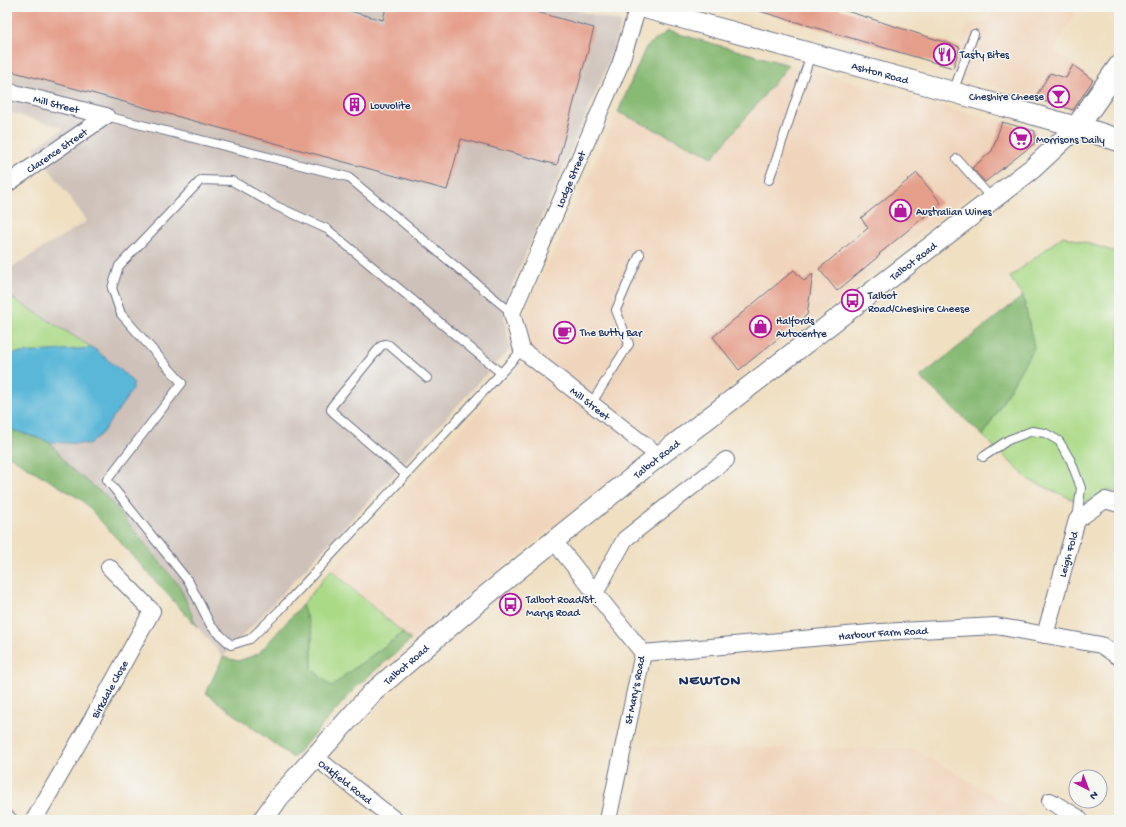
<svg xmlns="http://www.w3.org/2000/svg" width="1126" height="827" font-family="'Gochi Hand',sans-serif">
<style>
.built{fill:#f0d5bc}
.industrial{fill:#cec1b9}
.green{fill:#abda87;stroke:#638472}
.forest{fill:#88ba74;stroke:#527469}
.water{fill:#5ab7d8;stroke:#3a739b}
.building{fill:#e59e8a}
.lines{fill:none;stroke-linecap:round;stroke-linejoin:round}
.service-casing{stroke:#666d81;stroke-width:10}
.minor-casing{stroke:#666d81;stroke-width:18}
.tertiary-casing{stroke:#666d81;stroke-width:22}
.secondary-casing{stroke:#666d81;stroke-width:24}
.service{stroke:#fff;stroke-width:8}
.minor{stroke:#fff;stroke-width:16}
.tertiary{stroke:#fff;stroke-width:20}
.secondary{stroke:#fff;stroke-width:22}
.labels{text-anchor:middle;stroke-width:3;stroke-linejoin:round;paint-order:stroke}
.poi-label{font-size:11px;fill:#1b2f5e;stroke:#f6f6f2;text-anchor:start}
.street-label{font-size:11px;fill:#1b2f5e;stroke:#f6f6f2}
.district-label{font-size:15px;font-weight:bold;letter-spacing:1px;fill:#1b2f5e;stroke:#f6f6f2}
</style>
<rect width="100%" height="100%" fill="#f6f6f2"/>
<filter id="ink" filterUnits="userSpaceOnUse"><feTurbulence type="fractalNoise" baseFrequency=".025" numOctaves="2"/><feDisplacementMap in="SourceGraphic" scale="8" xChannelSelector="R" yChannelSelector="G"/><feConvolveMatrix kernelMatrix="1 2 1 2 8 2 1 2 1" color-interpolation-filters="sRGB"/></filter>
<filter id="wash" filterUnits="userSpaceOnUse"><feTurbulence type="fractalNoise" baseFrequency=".012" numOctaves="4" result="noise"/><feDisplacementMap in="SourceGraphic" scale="16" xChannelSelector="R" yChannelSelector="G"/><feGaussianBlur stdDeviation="0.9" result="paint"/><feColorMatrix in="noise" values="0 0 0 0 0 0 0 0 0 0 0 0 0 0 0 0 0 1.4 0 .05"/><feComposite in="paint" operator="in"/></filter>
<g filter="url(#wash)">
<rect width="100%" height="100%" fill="#f0dfc1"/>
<path class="built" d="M 993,7 L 1065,7 L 1075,13 L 1054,51 L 1093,80 L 1073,110 L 952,73 L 967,24 L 988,22 Z
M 789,65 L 1035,131 L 1034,143 L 411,640 L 331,570 L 534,350 L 523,317 L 618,112 L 713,157 Z
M 648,747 L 914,749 L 1035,820 L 634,820 Z"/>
<path class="industrial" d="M 7,7 L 562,7 L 622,22 L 606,68 L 509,292 L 504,318 L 510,349 L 223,657 L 197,627 L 180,587 L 106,496 L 69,467 L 50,442 L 89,444 L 102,433 L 133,389 L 124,373 L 93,348 L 7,295 L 7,270 L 87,221 L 34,148 L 64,128 L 7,112 Z"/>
<path class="green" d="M 1063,236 L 1119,253 L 1119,493 L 1108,490 L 1083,504 L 1029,480 L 983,436 L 1034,347 L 1023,296 L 1010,277 Z
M 7,295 L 93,348 L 7,354 Z
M 331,570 L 403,633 L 345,675 L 332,687 L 312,669 L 312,633 L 302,605 Z"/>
<path class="forest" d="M 668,31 L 789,65 L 713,157 L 618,112 L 646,47 Z
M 1023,296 L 1034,347 L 983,436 L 920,377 Z
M 7,428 L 50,442 L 69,467 L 106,496 L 180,587 L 197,627 L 82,500 L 7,455 Z
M 302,605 L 312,633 L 312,669 L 332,687 L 345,675 L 403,633 L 411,640 L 358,685 L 293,758 L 206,693 L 223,657 L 238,661 L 258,654 Z"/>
<path class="water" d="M 93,348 L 124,373 L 133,382 L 133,389 L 102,433 L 89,444 L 50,442 L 7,428 L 7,354 Z"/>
<g id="blocks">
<path class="building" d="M 7,7 L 335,7 L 383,20 L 386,7 L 519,7 L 594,28 L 557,165 L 461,139 L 447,190 L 7,70 Z
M 759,7 L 834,7 L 960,47 L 953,68 L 759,11 Z
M 1073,65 L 1093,80 L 1073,110 L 1035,98 L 1050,73 L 1066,78 Z
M 1002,122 L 1035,131 L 1035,143 L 985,182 L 972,168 L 992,151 Z
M 917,173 L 941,203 L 879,254 L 880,255 L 837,291 L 819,269 L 868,228 L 861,218 Z
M 794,270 L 804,281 L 813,274 L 807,315 L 739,370 L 713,337 Z"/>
</g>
</g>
<g filter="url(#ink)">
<use href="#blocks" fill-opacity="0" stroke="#666d81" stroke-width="1"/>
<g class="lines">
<defs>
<path id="service" d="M 953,92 L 974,34
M 106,116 L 348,177 L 512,313
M 957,159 L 992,199
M 769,180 L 774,166 L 811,54
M 501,373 L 327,229 L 276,206 L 232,181 L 201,180 L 119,266 L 112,288 L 121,314 L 182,383 L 107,480 L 189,582 L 211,626 L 231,645 L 250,639 L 279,611 L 501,373 L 522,350
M 591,404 L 629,344 L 616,310 L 640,254
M 983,457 L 1008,440 L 1032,431 L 1045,433 L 1059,441 L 1071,461 L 1081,488 L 1077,520
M 406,475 L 334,413 L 331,410 L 332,406 L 381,346 L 385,344 L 389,345 L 427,378"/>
<g id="minor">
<path id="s1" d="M 638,7 L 620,65 L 512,313 L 522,350 L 659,456"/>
<path id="s2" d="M 7,91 L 106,116"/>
<path id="s3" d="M 7,184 L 106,116"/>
<path d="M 554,541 L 643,653 L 608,820"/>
<path d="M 595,593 L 625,539 L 726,460"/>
<path id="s4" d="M 1045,635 L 1077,520 L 1105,500 L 1119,504"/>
<path id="s5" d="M 643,653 L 881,632 L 996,626 L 1101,645 L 1119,657"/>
<path id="s6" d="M 315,757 L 395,820"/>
<path d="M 1050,801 L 1077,817 L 1080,820"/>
<path d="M 7,819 L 9,820"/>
<path id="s7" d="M 34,820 L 103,700 L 152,611 L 109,567"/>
</g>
<g id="tertiary">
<path id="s8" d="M 641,7 L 953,92 L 1077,127"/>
<path id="s9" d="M 263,820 L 279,797 L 372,693 L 484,597 L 659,456 L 1033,168 L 1077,127"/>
</g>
<path id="secondary" d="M 1119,67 L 1077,127 L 1119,140"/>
</defs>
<use href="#service" class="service-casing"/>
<use href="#minor" class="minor-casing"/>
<use href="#tertiary" class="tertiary-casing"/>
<use href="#secondary" class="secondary-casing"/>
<use href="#service" class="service"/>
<use href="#minor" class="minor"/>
<use href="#tertiary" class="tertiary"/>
<use href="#secondary" class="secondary"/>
</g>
</g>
<defs>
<symbol id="restaurant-ring" viewBox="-11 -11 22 22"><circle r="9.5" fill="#f6f6f2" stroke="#b5179e" stroke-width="1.5"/><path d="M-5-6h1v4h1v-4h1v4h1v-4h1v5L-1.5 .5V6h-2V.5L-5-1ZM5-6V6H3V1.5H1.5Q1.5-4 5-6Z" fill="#b5179e"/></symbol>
<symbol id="bar-ring" viewBox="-11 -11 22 22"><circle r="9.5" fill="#f6f6f2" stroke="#b5179e" stroke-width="1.5"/><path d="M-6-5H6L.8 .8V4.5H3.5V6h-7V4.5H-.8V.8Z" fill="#b5179e"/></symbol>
<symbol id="building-ring" viewBox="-11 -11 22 22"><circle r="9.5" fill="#f6f6f2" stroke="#b5179e" stroke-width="1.5"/><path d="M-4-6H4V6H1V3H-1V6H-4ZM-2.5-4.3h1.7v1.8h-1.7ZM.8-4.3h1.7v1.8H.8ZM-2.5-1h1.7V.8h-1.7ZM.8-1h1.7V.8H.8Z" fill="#b5179e"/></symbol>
<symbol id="supermarket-ring" viewBox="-11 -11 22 22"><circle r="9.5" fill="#f6f6f2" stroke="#b5179e" stroke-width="1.5"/><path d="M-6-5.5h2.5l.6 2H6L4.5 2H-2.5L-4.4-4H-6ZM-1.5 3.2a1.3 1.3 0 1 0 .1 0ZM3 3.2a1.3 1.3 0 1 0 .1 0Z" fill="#b5179e"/></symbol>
<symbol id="shop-ring" viewBox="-11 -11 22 22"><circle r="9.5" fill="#f6f6f2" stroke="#b5179e" stroke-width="1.5"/><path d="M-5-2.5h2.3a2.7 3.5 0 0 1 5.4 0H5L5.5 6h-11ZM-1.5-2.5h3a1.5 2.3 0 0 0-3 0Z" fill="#b5179e"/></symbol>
<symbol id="bus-ring" viewBox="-11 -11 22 22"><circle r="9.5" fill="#f6f6f2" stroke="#b5179e" stroke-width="1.5"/><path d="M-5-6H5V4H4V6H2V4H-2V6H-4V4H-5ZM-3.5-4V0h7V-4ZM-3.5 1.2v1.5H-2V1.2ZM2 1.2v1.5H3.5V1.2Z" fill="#b5179e"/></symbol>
<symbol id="cafe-ring" viewBox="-11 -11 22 22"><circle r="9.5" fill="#f6f6f2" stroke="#b5179e" stroke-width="1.5"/><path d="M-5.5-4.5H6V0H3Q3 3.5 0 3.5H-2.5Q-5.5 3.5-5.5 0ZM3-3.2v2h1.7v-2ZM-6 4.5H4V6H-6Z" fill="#b5179e"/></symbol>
</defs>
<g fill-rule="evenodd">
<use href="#restaurant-ring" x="932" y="42" width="25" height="25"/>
<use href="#bar-ring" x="1046" y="84" width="25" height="25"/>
<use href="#building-ring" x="342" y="92" width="25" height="25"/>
<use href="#supermarket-ring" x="1008" y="126" width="25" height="25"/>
<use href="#shop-ring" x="888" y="198" width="25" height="25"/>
<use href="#bus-ring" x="840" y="288" width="25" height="25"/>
<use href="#shop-ring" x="748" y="314" width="25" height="25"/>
<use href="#cafe-ring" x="552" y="320" width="25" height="25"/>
<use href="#bus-ring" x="498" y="592" width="25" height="25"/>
</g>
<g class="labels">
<g class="poi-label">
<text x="960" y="58">Tasty Bites</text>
<text x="1044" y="100" text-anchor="end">Cheshire Cheese</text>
<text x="370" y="109">Louvolite</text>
<text x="1036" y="143">Morrisons Daily</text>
<text x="916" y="215">Australian Wines</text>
<text x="868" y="299">Talbot<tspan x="868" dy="13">Road/Cheshire Cheese</tspan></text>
<text x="776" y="324">Halfords<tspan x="776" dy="13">Autocentre</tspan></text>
<text x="580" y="336">The Butty Bar</text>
<text x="526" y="603">Talbot Road/St.<tspan x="526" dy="13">Marys Road</tspan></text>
</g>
<g class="street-label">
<text dy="4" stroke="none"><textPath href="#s8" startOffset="248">Ashton Road</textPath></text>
<text dy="4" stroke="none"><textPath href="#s2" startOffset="51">Mill Street</textPath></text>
<text dy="4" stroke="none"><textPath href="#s3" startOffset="60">Clarence Street</textPath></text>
<text transform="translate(570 179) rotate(-67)" y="4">Lodge Street</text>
<text dy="4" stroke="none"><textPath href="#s9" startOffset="860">Talbot Road</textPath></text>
<text dy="4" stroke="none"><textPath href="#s1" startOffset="456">Mill Street</textPath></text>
<text dy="4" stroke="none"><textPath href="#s9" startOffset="536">Talbot Road</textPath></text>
<text dy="4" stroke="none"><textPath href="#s4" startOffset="84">Leigh Fold</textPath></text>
<text dy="4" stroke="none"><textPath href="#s5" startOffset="241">Harbour Farm Road</textPath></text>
<text dy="4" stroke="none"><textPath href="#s9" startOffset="212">Talbot Road</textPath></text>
<text dy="4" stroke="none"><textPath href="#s7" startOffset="151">Birkdale Close</textPath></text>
<text transform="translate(634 690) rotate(-79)" y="4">St Mary's Road</text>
<text dy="4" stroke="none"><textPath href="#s6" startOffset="39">Oakfield Road</textPath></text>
</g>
<g class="district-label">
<text x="710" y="684">NEWTON</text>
</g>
</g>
<rect width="1126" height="827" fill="none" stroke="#f6f6f2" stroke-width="24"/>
<g transform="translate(1088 789) rotate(138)"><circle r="19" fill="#f6f6f2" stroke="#9ea6b7"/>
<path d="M0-3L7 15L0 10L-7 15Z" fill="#b5179e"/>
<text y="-6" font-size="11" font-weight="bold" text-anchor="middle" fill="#1b2f5e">N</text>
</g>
</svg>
